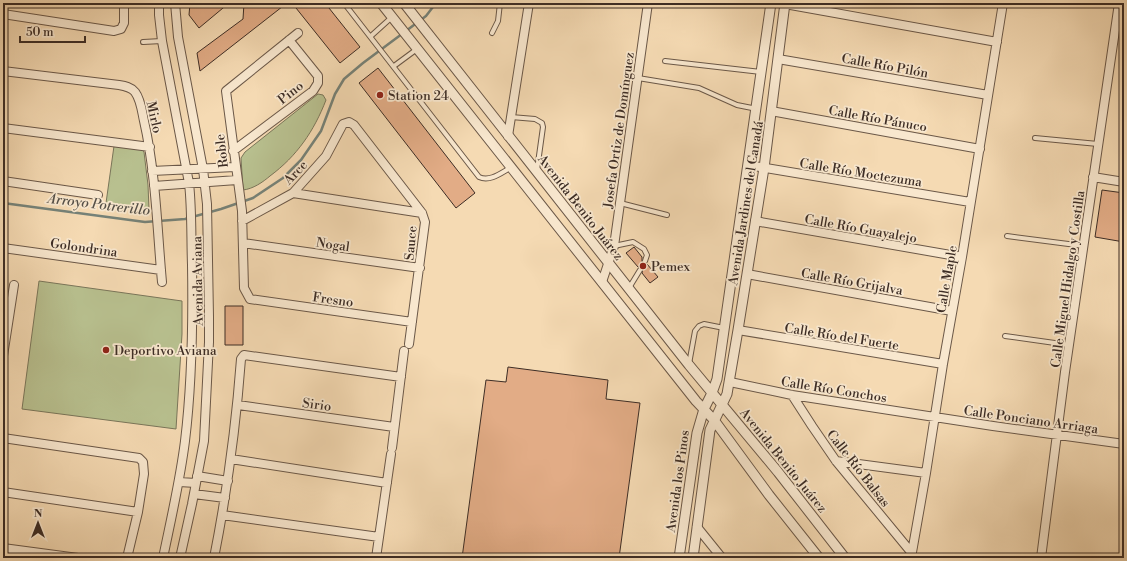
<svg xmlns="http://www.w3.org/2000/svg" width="1127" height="561" font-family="'Libre Bodoni',serif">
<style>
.green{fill:#b8c08f;stroke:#7a765a}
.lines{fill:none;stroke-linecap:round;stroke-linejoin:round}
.stream{stroke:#768278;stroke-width:2.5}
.building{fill:#e2ac86;stroke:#3d2d25}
.service-casing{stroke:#6b5848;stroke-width:6}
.minor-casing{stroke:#6b5848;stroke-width:10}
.tertiary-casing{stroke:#6b5848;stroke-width:11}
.service{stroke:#f8e7ce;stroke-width:4}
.minor{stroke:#f8e7ce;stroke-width:8}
.tertiary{stroke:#f8e7ce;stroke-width:9}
.poi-dot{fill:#8f2418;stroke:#f8e7ce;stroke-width:1.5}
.labels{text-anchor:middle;stroke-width:3.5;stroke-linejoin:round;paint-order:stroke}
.street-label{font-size:13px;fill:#3d2d25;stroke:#f8e7ce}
.poi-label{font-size:13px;fill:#3d2d25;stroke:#f8e7ce;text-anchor:start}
.water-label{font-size:14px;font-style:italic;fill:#555048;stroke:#f8e7ce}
</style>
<rect width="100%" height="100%" fill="#f5dab3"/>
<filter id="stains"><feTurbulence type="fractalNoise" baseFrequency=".005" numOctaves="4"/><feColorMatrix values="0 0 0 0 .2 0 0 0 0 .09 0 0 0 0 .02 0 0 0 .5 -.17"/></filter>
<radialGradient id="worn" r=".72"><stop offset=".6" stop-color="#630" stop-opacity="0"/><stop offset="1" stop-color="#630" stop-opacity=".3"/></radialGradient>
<path class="green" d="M 318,94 L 323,95 L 326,100 C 314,131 297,156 270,176 C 263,182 253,189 243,190 L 241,158 L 245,152 Z
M 114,146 L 142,149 L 144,152 L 148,185 L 149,209 L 106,203 Z
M 39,281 L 182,301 L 182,334 L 176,429 L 22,409 Z"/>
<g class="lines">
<path class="stream" d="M 3,203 L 145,222 L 185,219 L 221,209 L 253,198 L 283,178 L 301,160 L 321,131 L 335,94 L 344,79 L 363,63 L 426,16 L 436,3"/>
</g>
<path class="building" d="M 190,3 L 229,3 L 199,28 L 189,15 Z
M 244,3 L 287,3 L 200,71 L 197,53 L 243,19 Z
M 292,3 L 325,3 L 360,47 L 340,63 Z
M 378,68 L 475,193 L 456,208 L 359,83 Z
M 1102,190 L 1124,193 L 1124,242 L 1095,237 Z
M 634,247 L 642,257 L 642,263 L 644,264 L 647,264 L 658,277 L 650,283 L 642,273 L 643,268 L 640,267 L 638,267 L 626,253 Z
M 225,306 L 243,306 L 243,345 L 225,345 Z
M 508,367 L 608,380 L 606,399 L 640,403 L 619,558 L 462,558 L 486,380 L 506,382 Z"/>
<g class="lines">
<defs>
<path id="service" d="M 344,3 L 479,177 C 490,182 501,173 510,168
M 492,33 L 498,21 L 500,3
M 371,36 L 392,17
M 143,42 L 162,41
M 665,61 L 761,72
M 394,66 L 417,49
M 638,78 L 699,88 L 737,105 L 757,109
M 511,117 L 535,119 L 542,123 L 543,127 L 537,170
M 1035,138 L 1098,144
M 620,203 L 667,215
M 1007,236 L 1084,246
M 614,246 L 633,242 L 644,249 L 647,255 L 645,261
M 629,288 L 640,270
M 1005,336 L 1069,345
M 689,364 L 695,331 L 699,326 L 704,324 L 724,328"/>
<path id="minor" d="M 159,3 L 159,15 L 162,41 L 189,183 C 192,210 191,238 192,265 C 193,324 192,383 185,441 C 180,481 171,519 163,558
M 175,3 L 178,37 L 203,169 L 207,204 L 209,316 L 209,342 L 204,441 L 192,504 L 180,558
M 785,4 L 997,42
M 3,14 L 114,31 L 121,29 L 124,23 L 124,3
M 298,33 L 226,91 L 242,211 L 244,288 L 250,299 L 412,322
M 778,59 L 988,95
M 3,71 L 119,85 C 125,86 131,87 135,92 C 141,100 142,112 144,121 C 156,174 157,228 162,282
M 771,111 L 980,149
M 3,128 L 150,147
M 508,136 L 529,3
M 233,151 L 313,91 L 318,83 L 318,76 L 289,40
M 748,165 L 970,202
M 152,171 L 235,167
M 1093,177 L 1124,182
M 3,181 L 98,195
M 154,186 L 237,180
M 293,193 L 422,213
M 242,221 L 293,193 L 326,156 L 343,124 L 349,122 L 354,125 L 422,213 L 425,222 L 409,344
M 755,221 L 962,257
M 243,243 L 420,268
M 3,248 L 161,270
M 747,274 L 952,311
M 602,282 L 614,246 L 648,3
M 738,330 L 943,364
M 3,356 L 14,285
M 730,382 L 792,395 L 993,426 L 1124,444
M 792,395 L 812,426 L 836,461 L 911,552
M 238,405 L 394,427
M 3,438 L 139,458 L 143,462 L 144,474 L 138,512 L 127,558
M 392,448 L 404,351
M 231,459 L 387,483
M 836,461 L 926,473
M 197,476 L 228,481
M 179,482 L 196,483
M 3,492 L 138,512
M 194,494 L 225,498
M 222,515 L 379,537
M 697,527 L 722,558
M 3,548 L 78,558
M 214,558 C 227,492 236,426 241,359 L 244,355 L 401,377
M 376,558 L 391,454
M 911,558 L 926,473 L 943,364 L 962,257 L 1003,3
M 1041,558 L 1065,372 L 1119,3"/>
<path id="tertiary" d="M 381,3 L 696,401 L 714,420 L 769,495 L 819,558
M 404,3 L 689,365 L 778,472 L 845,558
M 679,558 L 697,433 L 704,409 L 712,393 L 717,379 L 771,3
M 693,558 L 710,430 L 727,394 L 738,330 L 764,168 L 785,3"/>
</defs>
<use href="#service" class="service-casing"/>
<use href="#minor" class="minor-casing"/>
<use href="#tertiary" class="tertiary-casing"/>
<use href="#service" class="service"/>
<use href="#minor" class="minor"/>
<use href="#tertiary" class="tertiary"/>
</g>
<g class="poi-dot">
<circle cx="380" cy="95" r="4"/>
<circle cx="643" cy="266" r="4"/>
<circle cx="106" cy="350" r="4"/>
</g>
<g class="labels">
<g class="street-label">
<text transform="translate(885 65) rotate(10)" y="5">Calle Río Pilón</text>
<text transform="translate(290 92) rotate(-38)" y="5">Pino</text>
<text transform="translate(155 117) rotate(77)" y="5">Mirlo</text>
<text transform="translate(878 118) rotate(10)" y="5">Calle Río Pánuco</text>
<text transform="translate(618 130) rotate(-82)" y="5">Josefa Ortiz de Domínguez</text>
<text transform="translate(221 151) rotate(-97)" y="5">Roble</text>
<text transform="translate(295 172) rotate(-46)" y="5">Arce</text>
<text transform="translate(861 172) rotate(9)" y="5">Calle Río Moctezuma</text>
<text transform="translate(745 203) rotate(-81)" y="5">Avenida Jardines del Canadá</text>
<text transform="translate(581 207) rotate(52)" y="5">Avenida Benito Juárez</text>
<text transform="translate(861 228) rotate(10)" y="5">Calle Río Guayalejo</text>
<text transform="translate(410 243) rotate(-85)" y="5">Sauce</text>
<text transform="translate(333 244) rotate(8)" y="5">Nogal</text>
<text transform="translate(84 247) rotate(8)" y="5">Golondrina</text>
<text transform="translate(946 279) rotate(-80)" y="5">Calle Maple</text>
<text transform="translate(1067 279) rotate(-82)" y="5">Calle Miguel Hidalgo y Costilla</text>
<text transform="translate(197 281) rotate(-91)" y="5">Avenida Aviana</text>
<text transform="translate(852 281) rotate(10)" y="5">Calle Río Grijalva</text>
<text transform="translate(333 299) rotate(8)" y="5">Fresno</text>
<text transform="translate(842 336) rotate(9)" y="5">Calle Río del Fuerte</text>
<text transform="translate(834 389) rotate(9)" y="5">Calle Río Conchos</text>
<text transform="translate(317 404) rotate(8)" y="5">Sirio</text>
<text transform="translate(1031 419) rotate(8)" y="5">Calle Ponciano Arriaga</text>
<text transform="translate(784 460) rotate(51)" y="5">Avenida Benito Juárez</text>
<text transform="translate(859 468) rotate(52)" y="5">Calle Río Balsas</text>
<text transform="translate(677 481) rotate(-82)" y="5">Avenida los Pinos</text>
</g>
<g class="poi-label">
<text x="388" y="100">Station 24</text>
<text x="651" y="271">Pemex</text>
<text x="114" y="355">Deportivo Aviana</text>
</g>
<g class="water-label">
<text transform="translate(99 204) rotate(7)" y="5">Arroyo Potrerillo</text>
</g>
</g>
<rect width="1127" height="561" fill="none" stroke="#f5dab3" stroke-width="16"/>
<rect x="4" y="4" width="1119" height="553" fill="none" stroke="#3d2d25" stroke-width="2"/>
<rect x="8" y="8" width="1111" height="545" fill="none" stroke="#3d2d25"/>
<g transform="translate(38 523)" stroke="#f8e7ce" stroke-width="3" paint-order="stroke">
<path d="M0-3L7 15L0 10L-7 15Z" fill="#3d2d25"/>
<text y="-6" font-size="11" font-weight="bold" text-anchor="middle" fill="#3d2d25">N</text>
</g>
<path d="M20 36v6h65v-6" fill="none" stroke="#3d2d25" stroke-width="2"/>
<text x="26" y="36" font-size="12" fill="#3d2d25" stroke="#f8e7ce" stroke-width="3" paint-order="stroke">50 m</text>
<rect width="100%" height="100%" filter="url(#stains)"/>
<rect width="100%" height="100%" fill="url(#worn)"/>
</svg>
